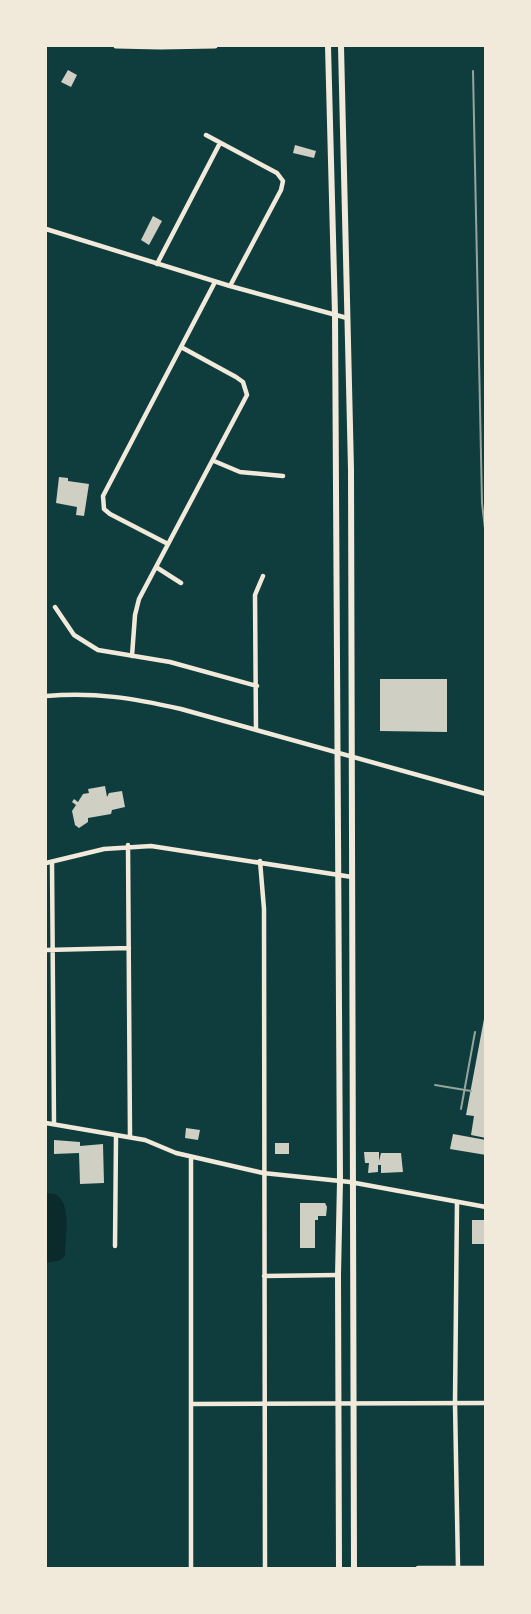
<svg xmlns="http://www.w3.org/2000/svg" width="531" height="1614" font-family="'Public Sans',sans-serif">
<style>
.water{fill:#0a2a2b}
.building{fill:#cfcfc3}
.lines{fill:none;stroke-linecap:round;stroke-linejoin:round}
.minor{stroke:#f1e9da;stroke-width:4.5}
.secondary{stroke:#f1e9da;stroke-width:5}
.primary{stroke:#f1e9da;stroke-width:6}
.rail{stroke:#97a49c;stroke-width:2}
</style>
<rect width="100%" height="100%" fill="#0f3d3e"/>
<path class="water" d="M 46,1193 C 75,1191 65,1237 65,1256 L 61,1260 L 46,1263 Z"/>
<path class="building" d="M 68,70 L 77,75 L 71,87 L 61,82 Z
M 295,145 L 316,151 L 314,158 L 293,153 Z
M 153,216 L 162,221 L 149,245 L 141,240 Z
M 59,477 L 68,478 L 68,481 L 89,484 L 84,516 L 76,515 L 77,507 L 56,503 Z
M 380,679 L 447,679 L 447,732 L 380,731 Z
M 105,786 L 107,797 L 109,793 L 122,791 L 125,807 L 112,810 L 111,814 L 88,818 L 88,822 L 79,828 L 75,825 L 72,811 L 76,805 L 72,802 L 74,799 L 78,802 L 83,794 L 89,793 L 88,789 Z
M 484,1019 L 486,1019 L 486,1138 L 471,1135 L 474,1116 L 466,1115 Z
M 186,1128 L 200,1130 L 198,1140 L 185,1138 Z
M 453,1134 L 486,1140 L 486,1155 L 450,1149 Z
M 54,1140 L 80,1142 L 80,1146 L 103,1144 L 104,1183 L 80,1184 L 79,1153 L 54,1154 Z
M 275,1143 L 289,1143 L 289,1154 L 275,1154 Z
M 364,1152 L 379,1152 L 379,1161 L 381,1153 L 401,1153 L 403,1172 L 381,1173 L 381,1165 L 378,1165 L 378,1172 L 368,1173 L 369,1163 L 365,1163 Z
M 300,1203 L 325,1203 L 327,1207 L 326,1216 L 318,1216 L 318,1220 L 315,1220 L 315,1248 L 300,1248 Z
M 472,1220 L 486,1220 L 486,1244 L 472,1244 Z"/>
<g class="lines">
<path class="minor" d="M 206,135 L 277,173 L 283,181 L 281,190 L 230,286
M 46,229 L 230,286 L 347,318
M 157,264 L 220,143
M 214,461 L 240,472 L 283,476
M 168,544 L 110,514 L 104,509 L 103,496 L 215,282
M 156,567 L 181,583
M 55,607 L 74,635 L 98,650 L 170,662 L 257,686
M 132,656 L 135,615 L 139,599 L 247,395 L 243,382 L 236,377 L 181,347
M 46,696 C 96,692 132,698 181,709 L 486,794
M 256,730 L 255,595 L 263,576
M 128,845 L 130,1137
M 260,861 L 264,909 L 265,1568
M 52,862 L 54,1124
M 46,863 L 104,849 L 151,846 L 352,877
M 46,950 L 129,948
M 46,1123 L 145,1140 L 176,1153 L 263,1173 L 350,1182 L 486,1207
M 191,1157 L 191,1568
M 457,1202 L 455,1403 L 458,1568
M 115,1246 L 116,1136
M 264,1276 L 338,1275
M 191,1404 L 486,1403
M 418,1568 L 486,1568"/>
<path class="secondary" d="M 116,46 L 160,47 L 215,46"/>
<path class="primary" d="M 328,46 L 335,314 L 340,1181 L 338,1275 L 339,1568
M 341,46 L 351,469 L 354,1568"/>
<path class="rail" d="M 473,71 L 482,503 L 486,537
M 435,1085 L 471,1091
M 461,1109 L 475,1032"/>
</g>
<rect width="531" height="1614" fill="none" stroke="#f1e9da" stroke-width="94"/>
</svg>
